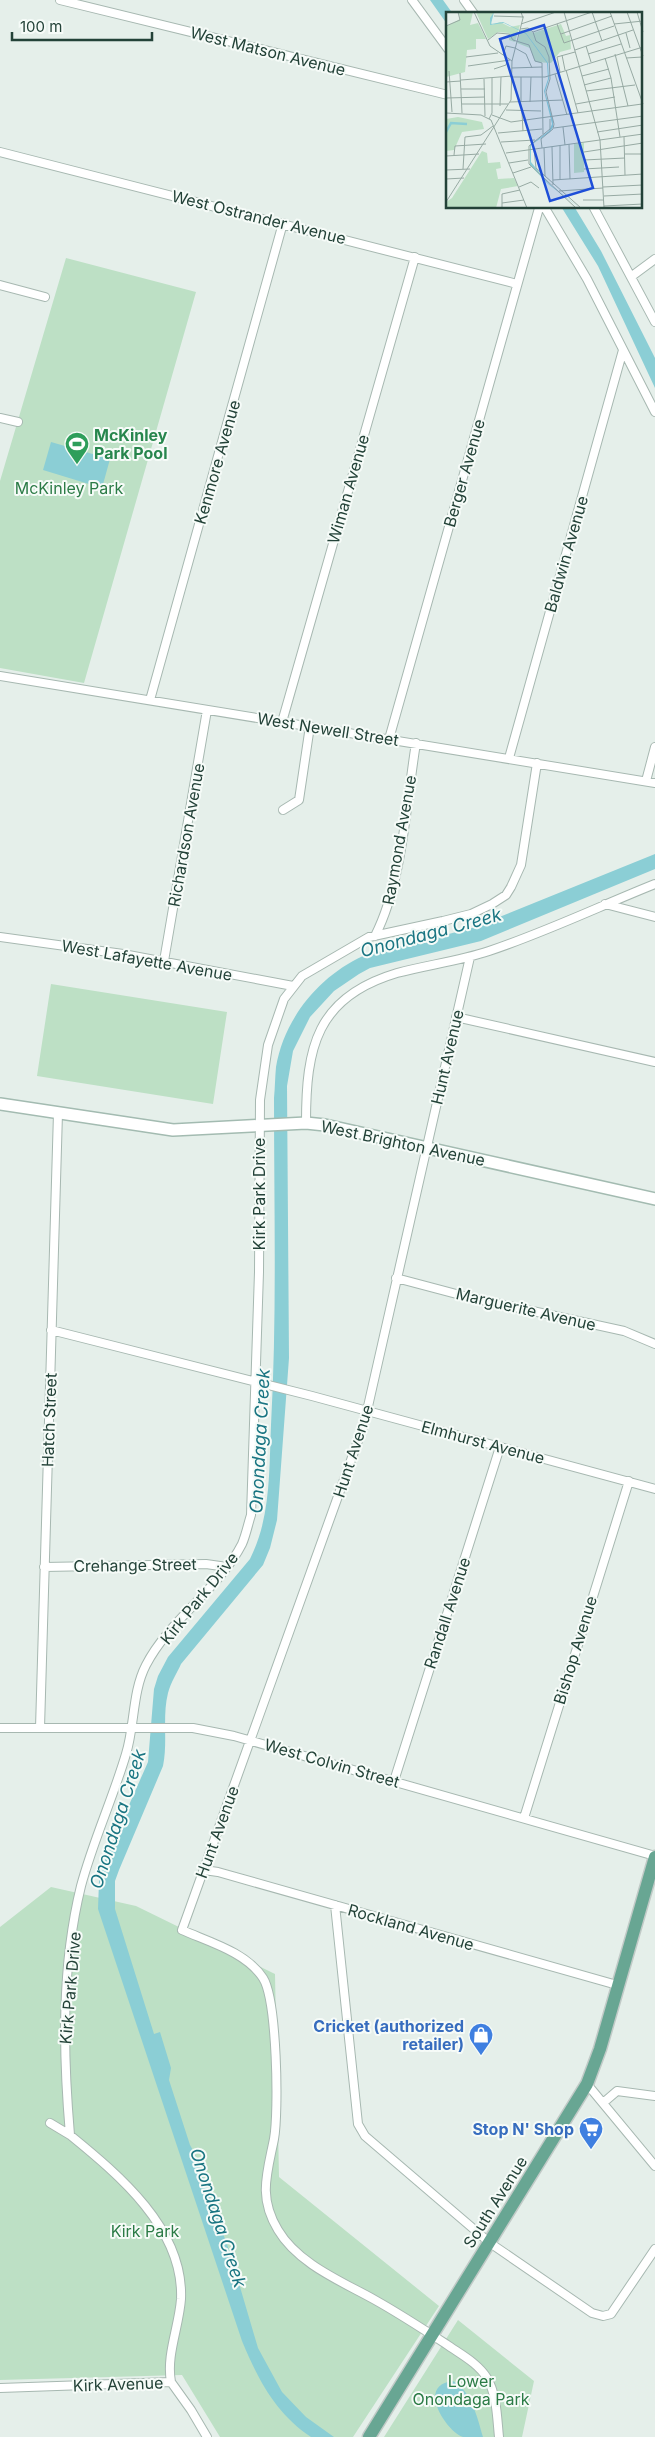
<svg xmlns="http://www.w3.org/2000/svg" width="655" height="2437" font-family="Inter,sans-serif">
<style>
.green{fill:#bde0c5}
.water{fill:#8bced5}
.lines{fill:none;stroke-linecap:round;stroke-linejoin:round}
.street-casing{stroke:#a7b8b1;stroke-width:10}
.secondary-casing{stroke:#a3bbb1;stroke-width:14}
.primary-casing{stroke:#c1cac7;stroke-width:15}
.street{stroke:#fff;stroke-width:8}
.secondary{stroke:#fff;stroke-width:11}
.primary{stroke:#68a693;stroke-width:12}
.labels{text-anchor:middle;stroke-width:4;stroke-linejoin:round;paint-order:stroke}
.street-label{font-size:16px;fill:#234238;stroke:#f6fbf8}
.leisure-label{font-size:16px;font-weight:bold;fill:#27864d;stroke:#f6fbf8;text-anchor:start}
.park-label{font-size:16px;fill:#2b7b46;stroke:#f6fbf8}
.shop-label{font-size:16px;font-weight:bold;fill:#366cbe;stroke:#f6fbf8;text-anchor:end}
.water-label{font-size:18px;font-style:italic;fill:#197582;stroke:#f6fbf8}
.inset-river{fill:none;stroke:#8bced5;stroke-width:2.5}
.inset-road{fill:none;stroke:#97aaa3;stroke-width:1}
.view{fill:#1d4ed8;fill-opacity:0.15;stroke:#1d4ed8;stroke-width:2.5}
.inset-edge{fill:none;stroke:#234238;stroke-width:2.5}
</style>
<rect width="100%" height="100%" fill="#e5efea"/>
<path class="green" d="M 66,258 L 196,292 L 84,683 L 0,668 L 0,481 Z
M 51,984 L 227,1012 L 213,1104 L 37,1076 Z
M 51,1887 L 136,1906 L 275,1974 L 279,2177 L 439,2306 L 353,2437 L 220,2437 L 182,2375 L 0,2380 L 0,1927 Z
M 458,2320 L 534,2381 L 522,2437 L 384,2437 Z"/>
<path class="water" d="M 430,0 L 443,0 L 453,14 L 448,14 L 447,24 Z
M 562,208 L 575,208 L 601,251 L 655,358 L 655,388 L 598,266 Z
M 51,442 L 110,459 L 102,488 L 43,470 Z
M 655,854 L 655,869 L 481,941 L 370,968 L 359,974 L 334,991 L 310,1017 L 293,1051 L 287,1086 L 289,1358 L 277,1520 L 270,1548 L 263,1565 L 181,1664 C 177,1673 171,1682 168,1693 C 162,1717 168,1742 163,1766 L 119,1870 L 115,1881 L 115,1909 L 154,2034 L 160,2032 L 171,2068 L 169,2080 L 190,2145 L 195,2154 L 230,2253 L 258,2348 L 282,2392 L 306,2417 L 334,2437 L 311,2437 C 275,2413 258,2379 242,2341 L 98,1909 L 99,1881 L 103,1864 L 148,1762 L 154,1689 L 158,1676 L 168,1657 L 250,1559 C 271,1517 269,1471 271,1425 C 277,1316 274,1207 274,1098 C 275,1088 275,1077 276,1067 C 284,1019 319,976 363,956 L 472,928 Z
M 453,2381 C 472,2392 477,2417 483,2437 C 477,2437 468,2437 463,2437 C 449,2434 414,2385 453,2381 Z"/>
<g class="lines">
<defs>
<path id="street" d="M 60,0 L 448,95
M 412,0 L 448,49
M 464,0 L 474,14
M 0,152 L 517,284
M 545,208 L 587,279 L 655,412
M 594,208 L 655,322
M 632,276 L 655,259
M 0,285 L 45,297
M 0,418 L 18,422
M 0,676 L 655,783
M 150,700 L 283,223
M 282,722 L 415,257
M 389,739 L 539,208
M 509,758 L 623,350
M 646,781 L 655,747
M 283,810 L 299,800 L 310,726
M 605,904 L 655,917
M 375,936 C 403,881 406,804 416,743
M 0,937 L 123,954 L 293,986
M 470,957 L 364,1424 L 182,1930 C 209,1942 246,1952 263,1978 C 277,2000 279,2111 274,2139 C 267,2174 258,2197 278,2230 C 298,2264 343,2282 375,2300 C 400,2314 423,2329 446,2344 C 460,2354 478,2363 487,2378 C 497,2395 497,2418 499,2437
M 164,961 L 207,710
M 456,1017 L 655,1062
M 306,1123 C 306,1048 316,997 397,973 C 427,965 459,961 489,951 C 546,932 600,906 655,884
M 396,1278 L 464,1296 L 624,1331 L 655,1344
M 51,1330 L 312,1396 L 655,1489
M 44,1567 L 206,1564 L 227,1567
M 0,1728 L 193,1728 L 234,1736 L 655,1856
M 40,1728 L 58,1113
M 394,1781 L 500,1447
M 524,1818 L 629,1481
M 204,1870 L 218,1872 L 617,1985
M 335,1905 L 358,2124 L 365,2136 L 490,2243 L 592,2313 L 603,2316 L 611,2314 L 655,2249
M 587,2084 L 655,2166
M 603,2103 L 617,2091 L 655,2096
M 50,2123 L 70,2135
M 171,2382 C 166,2355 179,2327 181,2299 C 184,2229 119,2175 70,2135 C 63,2053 61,1967 81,1886 C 93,1841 113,1798 126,1754 C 135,1725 132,1692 146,1665 C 169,1620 219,1589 242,1544 C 246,1535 248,1524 251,1515 L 259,1272 L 260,1100 L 268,1045 L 284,999 L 302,976 L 369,937 L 443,921 L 471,914 L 492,904 L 506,895 L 511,887 L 521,865 L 537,763
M 0,2388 L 171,2382 L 191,2410 L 207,2437"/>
<path id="secondary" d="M 0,1104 L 173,1130 L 306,1123 L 325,1125 L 655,1199"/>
<path id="primary" d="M 369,2437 L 587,2084 L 600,2049 L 655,1857"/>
</defs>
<use href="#street" class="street-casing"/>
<use href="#secondary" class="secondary-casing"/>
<use href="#primary" class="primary-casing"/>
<use href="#street" class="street"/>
<use href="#secondary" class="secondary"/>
<use href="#primary" class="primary"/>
</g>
<defs>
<symbol id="stadium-pin" viewBox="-11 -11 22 30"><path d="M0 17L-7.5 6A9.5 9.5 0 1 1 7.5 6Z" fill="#2e9e5b" stroke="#f6fbf8"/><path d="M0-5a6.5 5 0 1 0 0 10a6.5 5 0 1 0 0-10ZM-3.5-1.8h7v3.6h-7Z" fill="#fff"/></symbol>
<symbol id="shop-pin" viewBox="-11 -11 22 30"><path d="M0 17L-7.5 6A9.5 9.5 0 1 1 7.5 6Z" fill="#3f7fe0" stroke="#f6fbf8"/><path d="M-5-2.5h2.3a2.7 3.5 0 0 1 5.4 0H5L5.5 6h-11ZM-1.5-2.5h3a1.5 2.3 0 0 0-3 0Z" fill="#fff"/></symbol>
<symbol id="supermarket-pin" viewBox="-11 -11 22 30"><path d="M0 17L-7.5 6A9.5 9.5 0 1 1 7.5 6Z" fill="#3f7fe0" stroke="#f6fbf8"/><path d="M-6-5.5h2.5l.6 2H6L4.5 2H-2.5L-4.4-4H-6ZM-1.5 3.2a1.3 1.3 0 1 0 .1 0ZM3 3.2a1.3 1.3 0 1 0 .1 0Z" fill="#fff"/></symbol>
</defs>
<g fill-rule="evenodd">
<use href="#stadium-pin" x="63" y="430" width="28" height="38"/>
<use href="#shop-pin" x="467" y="2021" width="28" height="38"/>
<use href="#supermarket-pin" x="577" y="2115" width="28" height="38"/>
</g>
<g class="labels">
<g class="street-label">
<text transform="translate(268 51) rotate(14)" y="6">West Matson Avenue</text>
<text transform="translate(259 217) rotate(14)" y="6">West Ostrander Avenue</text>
<text transform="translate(217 462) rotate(-74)" y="6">Kenmore Avenue</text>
<text transform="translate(464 473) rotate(-74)" y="6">Berger Avenue</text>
<text transform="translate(348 489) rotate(-74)" y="6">Wiman Avenue</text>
<text transform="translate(566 554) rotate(-74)" y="6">Baldwin Avenue</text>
<text transform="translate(328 729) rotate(9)" y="6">West Newell Street</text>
<text transform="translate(186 835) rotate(-80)" y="6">Richardson Avenue</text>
<text transform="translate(399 840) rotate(-80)" y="6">Raymond Avenue</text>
<text transform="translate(147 960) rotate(10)" y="6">West Lafayette Avenue</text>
<text transform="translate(447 1057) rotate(-77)" y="6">Hunt Avenue</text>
<text transform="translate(403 1143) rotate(12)" y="6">West Brighton Avenue</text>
<text transform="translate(259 1194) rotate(-90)" y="6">Kirk Park Drive</text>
<text transform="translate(526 1309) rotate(13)" y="6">Marguerite Avenue</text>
<text transform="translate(49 1420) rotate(-88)" y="6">Hatch Street</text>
<text transform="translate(483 1442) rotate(15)" y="6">Elmhurst Avenue</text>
<text transform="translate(353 1451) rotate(-72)" y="6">Hunt Avenue</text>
<text transform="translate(135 1565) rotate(-1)" y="6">Crehange Street</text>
<text transform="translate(199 1598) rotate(-51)" y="6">Kirk Park Drive</text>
<text transform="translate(447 1613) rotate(-72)" y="6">Randall Avenue</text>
<text transform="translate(575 1650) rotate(-73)" y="6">Bishop Avenue</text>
<text transform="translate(332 1763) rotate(16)" y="6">West Colvin Street</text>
<text transform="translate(217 1832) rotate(-70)" y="6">Hunt Avenue</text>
<text transform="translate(411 1927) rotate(16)" y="6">Rockland Avenue</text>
<text transform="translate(70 1988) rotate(-85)" y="6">Kirk Park Drive</text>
<text transform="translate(495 2202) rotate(-58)" y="6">South Avenue</text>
<text transform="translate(118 2384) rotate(-2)" y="6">Kirk Avenue</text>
</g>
<g class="leisure-label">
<text x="94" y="441">McKinley<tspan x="94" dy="18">Park Pool</tspan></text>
</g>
<g class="park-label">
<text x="69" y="494">McKinley Park</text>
<text x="145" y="2237">Kirk Park</text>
<text x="471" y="2387">Lower<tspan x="471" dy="18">Onondaga Park</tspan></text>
</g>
<g class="shop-label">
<text x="464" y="2032">Cricket (authorized<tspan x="464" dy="18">retailer)</tspan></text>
<text x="574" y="2135">Stop N' Shop</text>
</g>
<g class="water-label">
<text transform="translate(431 933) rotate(-15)" y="6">Onondaga Creek</text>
<text transform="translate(260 1441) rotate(-87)" y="6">Onondaga Creek</text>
<text transform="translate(118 1819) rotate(-72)" y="6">Onondaga Creek</text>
<text transform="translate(218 2218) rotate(72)" y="6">Onondaga Creek</text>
</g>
</g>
<g transform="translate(446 12)">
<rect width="196" height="196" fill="#e5efea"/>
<path d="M 13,0 L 27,0 L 24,13 L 32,11 L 40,27 L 30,27 L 30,37 L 21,38 L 19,60 L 0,65 L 0,14 L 14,7 ZM 30,0 L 48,0 L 44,7 L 46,13 L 54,10 L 64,15 L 74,13 L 69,30 L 63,28 L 63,21 L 52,20 L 42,27 ZM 115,12 L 120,24 L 124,23 L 125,37 L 114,40 L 105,51 L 89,50 L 84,36 L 71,31 L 75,18 L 82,17 L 87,21 ZM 12,105 L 36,110 L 38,117 L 16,120 L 8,138 L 0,139 L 0,107 ZM 138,131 L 138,160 L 128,161 L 128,132 ZM 36,139 L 41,141 L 42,151 L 54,150 L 55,156 L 50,157 L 52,167 L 68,166 L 72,174 L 55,177 L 50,196 L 0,196 L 0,190 L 6,186 Z" fill="#bde0c5"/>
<path d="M 48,0 L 45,12 L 57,10 L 80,21 L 102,51 L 103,67 L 99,80 L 107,108 L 107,115 L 104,120 L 85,133 L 85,150 L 102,171 L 134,196 L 102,172 L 84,153 L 84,133 L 103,119 L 106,112 L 98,79 L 102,67 L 101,51 L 80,22 L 58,11 L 44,13 L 44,6 Z" fill="#8bced5"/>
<path class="inset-river" d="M 0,120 L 5,111 L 21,112"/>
<path class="inset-road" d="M 28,0 L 44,34 L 66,49M 118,0 L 154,128 L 158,196M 164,0 L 197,92M 181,0 L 197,44M 191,0 L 197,20M 48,4 L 78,5M 75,12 L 110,0M 111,12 L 118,31 L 168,14M 168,12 L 197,9M 0,14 L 14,8 L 12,0M 74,17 L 82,16 L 87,20 L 146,0 L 156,29M 87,20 L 90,29 L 99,35 L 103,45 L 104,67 L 100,80 L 108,112 L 107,117 L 95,127 L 96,136M 180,21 L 184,36M 115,22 L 166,4M 42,28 L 51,21 L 63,22 L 67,28 L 83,33 L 89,49 L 96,51 L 97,122M 140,34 L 145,50M 129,38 L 187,18M 142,42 L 175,32M 169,42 L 182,94M 57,43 L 60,34 L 69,36 L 80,42 L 86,56M 116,43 L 119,58M 20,45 L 52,41M 159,46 L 165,66 L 174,125M 180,46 L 196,45M 22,54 L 64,48M 66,56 L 96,55M 48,57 L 60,53 L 61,49M 120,58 L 132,101M 3,59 L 6,100M 114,60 L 111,45 L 129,40M 14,61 L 16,101M 109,62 L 121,103M 136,64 L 163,57M 66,65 L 99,65 L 197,35M 38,67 L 39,104M 15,68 L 66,64M 0,70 L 15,69M 138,73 L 165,66M 15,77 L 39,77M 140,79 L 189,73M 0,86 L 39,85M 64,90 L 117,88M 75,90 L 75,65M 84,90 L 85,65M 16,92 L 62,92M 130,92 L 169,85M 54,94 L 55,65M 60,98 L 95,99M 76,100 L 77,119M 0,101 L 35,103 L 45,108 L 81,196M 46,103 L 65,110 L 196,92M 43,107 L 46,101 L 46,66M 104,107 L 104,117 L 83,134 L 83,152 L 130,196M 117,115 L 119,133M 108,116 L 197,104M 151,120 L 197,113M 52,121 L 96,117M 178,125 L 179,163M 55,130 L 89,128M 123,132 L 124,167M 114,134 L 114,167M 106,135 L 107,173M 98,136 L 99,164M 88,137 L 90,156 L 135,196M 138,140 L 197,131M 60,141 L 197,122M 179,142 L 197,142M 8,143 L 9,134 L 40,132M 0,144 L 33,142M 138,148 L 179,146M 63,151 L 82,148M 17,157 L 19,125 L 35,123 L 47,114M 138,157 L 173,155M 0,158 L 24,157M 67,161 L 85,155M 0,167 L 18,166M 107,168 L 197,162M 73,175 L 85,170 L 93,176M 157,175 L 197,173M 113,179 L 157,176M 158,184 L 197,182M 137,188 L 158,188M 0,190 L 65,88 L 66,49 L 77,6 L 75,0M 56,191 L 78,188M 158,194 L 197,192M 56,196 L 56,182 L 74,178"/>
<path class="view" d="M 98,13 L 147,176 L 104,189 L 54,27 Z"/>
<rect width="196" height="196" class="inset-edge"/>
</g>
<path d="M12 32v8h140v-8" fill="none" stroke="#234238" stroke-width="2.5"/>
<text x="20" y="32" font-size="15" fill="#234238" stroke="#f6fbf8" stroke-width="4" paint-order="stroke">100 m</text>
</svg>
